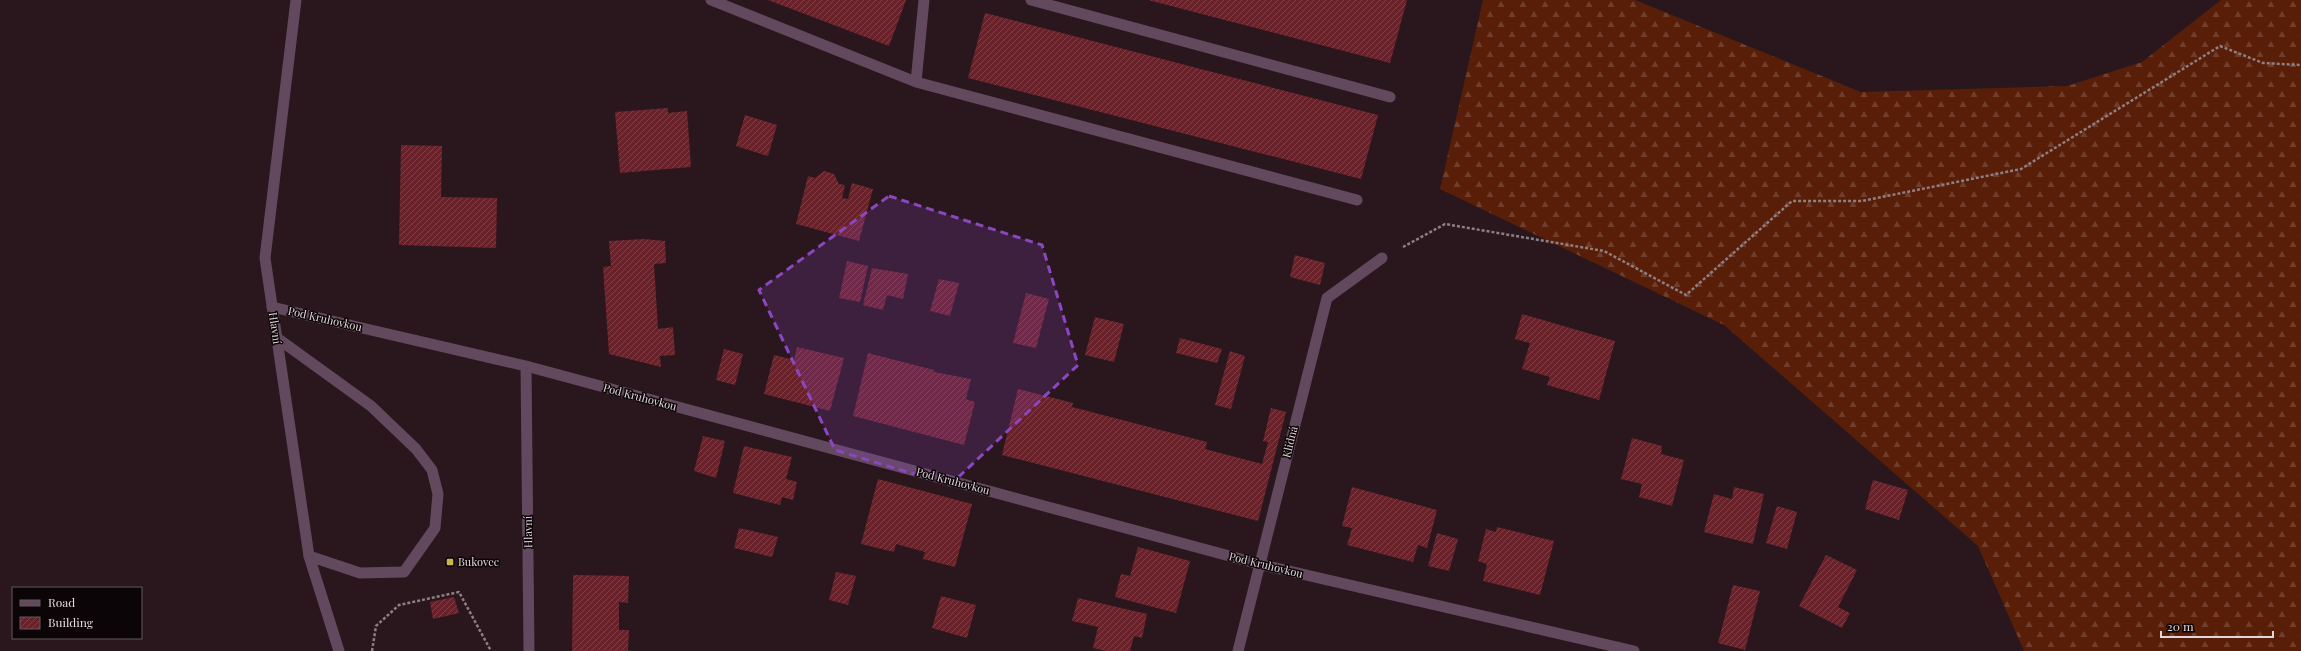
<svg xmlns="http://www.w3.org/2000/svg" width="2301" height="651" font-family="'Playfair Display',serif">
<style>
.forest{fill:url(#forest-firs)}
.building{fill:url(#building-hatch)}
.lines{fill:none;stroke-linecap:round;stroke-linejoin:round}
.path{stroke:#8e7f83;stroke-width:2.5;stroke-dasharray:3 2;stroke-linecap:butt}
.service{stroke:#62495d;stroke-width:11}
.minor{stroke:#62495d;stroke-width:11}
.tertiary{stroke:#62495d;stroke-width:11}
.marked{fill:#8b46c3;fill-opacity:0.2;stroke:#8b46c3;stroke-width:3;stroke-dasharray:8 5;stroke-linejoin:round}
.poi-dot{fill:#c7bb3c;stroke:#0c0507;stroke-width:1.5}
.labels{text-anchor:middle;stroke-width:3;stroke-linejoin:round;paint-order:stroke}
.street-label{font-size:11px;fill:#e3d6da;stroke:#0c0507}
.poi-label{font-size:11px;fill:#e3d6da;stroke:#0c0507;text-anchor:start}
</style>
<defs>
<pattern id="forest-firs" width="22" height="20" patternUnits="userSpaceOnUse"><rect width="22" height="20" fill="#581e08"/><path d="M5 1l3.5 6h-7zM16 11l3.5 6h-7z" fill="#703e2b"/></pattern>
<pattern id="building-hatch" width="6" height="6" patternUnits="userSpaceOnUse"><rect width="6" height="6" fill="#69222a"/><path d="M-1 1l2-2M0 6l6-6M5 7l2-2" fill="none" stroke="#7e4148"/></pattern>
</defs>
<rect width="100%" height="100%" fill="#29171d"/>
<path class="forest" d="M 1483,0 L 1635,0 L 1861,92 L 2067,86 L 2142,62 L 2221,0 L 2301,0 L 2301,651 L 2024,651 L 1978,546 L 1724,325 L 1440,189 Z"/>
<path class="building" d="M 768,0 L 906,0 L 889,46 Z
M 1148,0 L 1407,0 L 1390,63 Z
M 985,13 L 1378,115 L 1361,179 L 968,78 Z
M 668,108 L 668,113 L 687,111 L 691,167 L 620,173 L 615,112 Z
M 745,115 L 777,125 L 768,156 L 736,146 Z
M 401,145 L 442,146 L 441,197 L 497,198 L 496,248 L 399,245 Z
M 824,171 L 834,174 L 839,184 L 845,185 L 842,198 L 848,199 L 852,183 L 873,189 L 859,241 L 796,224 L 808,176 L 815,178 Z
M 644,239 L 665,241 L 666,263 L 654,264 L 658,329 L 673,327 L 675,355 L 660,356 L 661,367 L 609,354 L 603,267 L 611,266 L 609,241 Z
M 1295,255 L 1325,263 L 1320,285 L 1290,277 Z
M 847,261 L 868,266 L 860,302 L 839,298 Z
M 872,268 L 908,274 L 903,299 L 887,295 L 883,310 L 863,305 Z
M 939,279 L 959,283 L 950,316 L 930,311 Z
M 1026,293 L 1049,299 L 1036,348 L 1013,343 Z
M 1522,314 L 1615,341 L 1599,400 L 1547,385 L 1550,377 L 1522,369 L 1530,343 L 1515,339 Z
M 1095,317 L 1124,324 L 1114,362 L 1085,355 Z
M 1180,338 L 1222,349 L 1217,363 L 1176,353 Z
M 797,347 L 844,358 L 830,411 L 764,394 L 774,355 L 794,360 Z
M 724,349 L 743,354 L 735,385 L 716,380 Z
M 1230,351 L 1245,356 L 1231,409 L 1215,405 Z
M 868,353 L 934,370 L 934,372 L 971,379 L 966,399 L 975,402 L 964,445 L 853,416 Z
M 1018,389 L 1073,403 L 1072,407 L 1207,442 L 1205,449 L 1262,464 L 1268,442 L 1263,441 L 1271,408 L 1286,412 L 1258,521 L 1002,455 Z
M 703,436 L 725,441 L 716,478 L 694,471 Z
M 1632,438 L 1662,446 L 1661,454 L 1684,460 L 1672,506 L 1639,497 L 1642,484 L 1621,479 Z
M 744,446 L 792,457 L 786,479 L 797,482 L 793,500 L 782,497 L 780,505 L 733,493 Z
M 878,479 L 972,504 L 955,567 L 923,559 L 925,552 L 896,544 L 894,552 L 861,544 Z
M 1873,480 L 1908,490 L 1899,520 L 1865,509 Z
M 1352,487 L 1437,510 L 1427,548 L 1418,545 L 1413,562 L 1347,545 L 1352,528 L 1342,526 Z
M 1734,487 L 1764,494 L 1753,544 L 1704,532 L 1714,494 L 1732,499 Z
M 1777,506 L 1797,512 L 1787,549 L 1766,543 Z
M 1497,527 L 1554,541 L 1540,595 L 1483,581 L 1487,564 L 1478,561 L 1486,529 L 1496,532 Z
M 739,528 L 778,537 L 772,557 L 734,548 Z
M 1437,533 L 1458,539 L 1449,571 L 1428,566 Z
M 1138,547 L 1190,561 L 1176,613 L 1115,597 L 1121,574 L 1130,576 Z
M 1826,555 L 1857,570 L 1838,607 L 1850,613 L 1842,628 L 1799,606 Z
M 836,572 L 856,576 L 848,605 L 829,600 Z
M 573,575 L 629,576 L 628,603 L 619,602 L 619,630 L 629,630 L 628,651 L 572,651 Z
M 1733,585 L 1760,591 L 1745,650 L 1718,643 Z
M 941,596 L 976,605 L 967,638 L 932,628 Z
M 454,597 L 459,613 L 433,619 L 430,602 Z
M 1078,598 L 1147,614 L 1142,638 L 1134,636 L 1130,651 L 1105,651 L 1093,648 L 1098,627 L 1072,621 Z"/>
<g class="lines">
<path class="path" d="M 1403,247 L 1445,224 L 1604,251 L 1686,295 L 1792,201 L 1862,201 L 2021,169 L 2220,46 L 2263,63 L 2301,65
M 372,651 L 376,626 L 399,605 L 459,592 L 491,651"/>
<path class="service" d="M 711,0 L 916,82 L 1357,200
M 1031,0 L 1390,97
M 916,82 L 924,0
M 277,338 L 371,406 L 416,449 L 432,470 L 438,494 L 435,528 L 404,572 L 360,573 L 309,556"/>
<path class="minor" d="M 272,307 L 526,366 L 1259,564 L 1634,651
M 526,366 L 529,651
M 1238,651 L 1327,298 L 1382,258"/>
<path class="tertiary" d="M 296,0 L 265,258 L 309,556 L 339,651"/>
</g>
<path class="marked" d="M 889,196 L 1042,245 L 1078,365 L 950,485 L 835,450 L 759,290 Z"/>
<rect class="poi-dot" x="446" y="558" width="8" height="8" rx="2"/>
<g class="labels">
<g class="street-label">
<text transform="translate(325 319) rotate(13)" y="4">Pod Kruhovkou</text>
<text transform="translate(275 328) rotate(82)" y="4">Hlavní</text>
<text transform="translate(640 397) rotate(15)" y="4">Pod Kruhovkou</text>
<text transform="translate(1290 442) rotate(-76)" y="4">Klidná</text>
<text transform="translate(953 481) rotate(15)" y="4">Pod Kruhovkou</text>
<text transform="translate(528 532) rotate(-91)" y="4">Hlavní</text>
<text transform="translate(1266 565) rotate(14)" y="4">Pod Kruhovkou</text>
</g>
<g class="poi-label">
<text x="458" y="566">Bukovec</text>
</g>
</g>
<rect x="12" y="587" width="130" height="52" fill="#0c0507" stroke="#62595b"/>
<rect x="20" y="600" width="20" height="6" fill="#62495d" stroke="#62595b"/>
<text x="48" y="607" font-size="12" fill="#e3d6da">Road</text>
<rect x="20" y="617" width="20" height="12" fill="url(#building-hatch)" stroke="#62595b"/>
<text x="48" y="627" font-size="12" fill="#e3d6da">Building</text>
<path d="M2161 631v6h112v-6" fill="none" stroke="#e3d6da" stroke-width="2"/>
<text x="2167" y="631" font-size="12" fill="#e3d6da" stroke="#0c0507" stroke-width="3" paint-order="stroke">20 m</text>
</svg>
